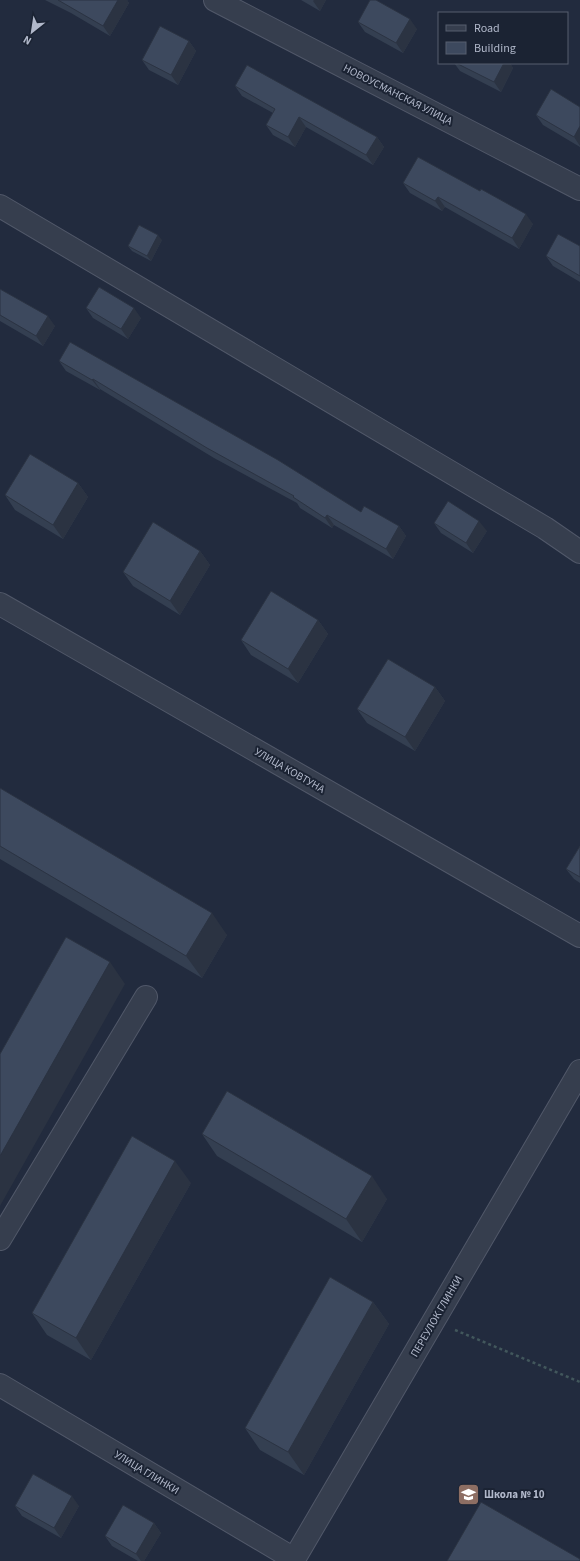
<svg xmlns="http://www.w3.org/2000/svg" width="580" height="1561" font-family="'Source Sans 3',sans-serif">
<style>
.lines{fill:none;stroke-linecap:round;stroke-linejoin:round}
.minor-casing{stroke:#515869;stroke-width:24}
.path{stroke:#42575c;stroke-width:2.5;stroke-dasharray:3 3;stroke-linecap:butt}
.minor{stroke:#363e4e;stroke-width:22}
.wall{fill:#343f51}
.shaded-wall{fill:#2b3342}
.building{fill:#3d495e;stroke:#2b3342}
.labels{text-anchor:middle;stroke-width:4;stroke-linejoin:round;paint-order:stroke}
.street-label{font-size:11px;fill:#b1b8ca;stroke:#1b2333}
.poi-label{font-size:11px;font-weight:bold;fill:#b1b8ca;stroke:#1b2333;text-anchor:start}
</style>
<rect width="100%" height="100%" fill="#222b3e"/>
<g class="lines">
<defs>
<path id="minor" d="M 215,0 L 580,189
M 0,206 L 545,528 L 580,552
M 0,604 L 580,936
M 0,1239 L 146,997
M 0,1385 L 294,1559
M 293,1561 L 580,1071"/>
</defs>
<use href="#minor" class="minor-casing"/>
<path class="path" d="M 455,1330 L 580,1382"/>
<use href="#minor" class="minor"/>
</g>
<path class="wall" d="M 45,0 L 127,0 L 129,3 L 110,36 L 71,13 Z
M 301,0 L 326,0 L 320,11 Z
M 358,22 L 417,29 L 403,53 L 365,32 Z
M 189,41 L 196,51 L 178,85 L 149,70 L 142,60 Z
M 454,63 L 510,63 L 513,68 L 501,92 L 460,71 Z
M 235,86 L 377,137 L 384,147 L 373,165 L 306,127 L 295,147 L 273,135 L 266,125 L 273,113 L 242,96 Z
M 580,107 L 580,147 L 543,125 L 536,115 Z
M 403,183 L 533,224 L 519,249 L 445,207 L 442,211 L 410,193 Z
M 162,240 L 151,261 L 132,251 L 128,246 Z
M 580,246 L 580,282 L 553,266 L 546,256 Z
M 0,289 L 55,326 L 43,346 L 0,321 Z
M 86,308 L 141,318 L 128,339 L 93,318 Z
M 59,361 L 361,512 L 399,526 L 406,536 L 393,559 L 334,525 L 332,528 L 300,508 L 297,503 L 214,458 L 100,389 L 100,390 L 66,371 Z
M 78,483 L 88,497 L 63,539 L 15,510 L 5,495 Z
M 434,523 L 487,531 L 473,553 L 441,533 Z
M 200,551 L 210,565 L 180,615 L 133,586 L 123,572 Z
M 318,620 L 328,634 L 298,683 L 251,655 L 241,640 Z
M 435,687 L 445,701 L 415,751 L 367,723 L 357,709 Z
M 0,788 L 227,935 L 202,978 L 0,859 Z
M 580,846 L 580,883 L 574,879 L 566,869 Z
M 202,1134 L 387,1199 L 362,1242 L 217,1156 Z
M 191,1183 L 91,1360 L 47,1335 L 32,1313 Z
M 373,1302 L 389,1324 L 304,1475 L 260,1450 L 245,1428 Z
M 15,1506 L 79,1506 L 61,1538 L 22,1516 Z
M 154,1523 L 161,1533 L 144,1561 L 138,1561 L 112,1546 L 105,1536 Z"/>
<path class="shaded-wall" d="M 118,0 L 127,0 L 129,3 L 110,36 L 103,26 Z
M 314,0 L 326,0 L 320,11 L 313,1 Z
M 410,19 L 417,29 L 403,53 L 396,43 Z
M 189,41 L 196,51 L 178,85 L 171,75 Z
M 504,63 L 510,63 L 513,68 L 501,92 L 494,82 Z
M 299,117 L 306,127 L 295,147 L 288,137 Z
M 580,126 L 580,146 L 574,137 Z
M 377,137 L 384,147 L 373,165 L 366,155 Z
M 438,197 L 445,207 L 442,211 L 435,201 Z
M 526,214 L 533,224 L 519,249 L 512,238 Z
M 158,235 L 162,240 L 151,261 L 147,256 Z
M 134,308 L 141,318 L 128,339 L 121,329 Z
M 48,316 L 55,326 L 43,346 L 36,336 Z
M 93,379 L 100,389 L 100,390 L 92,380 Z
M 78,483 L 88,497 L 63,539 L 53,525 Z
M 327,515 L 334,525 L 332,528 L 325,518 Z
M 479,521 L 487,531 L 473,553 L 466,543 Z
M 399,526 L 406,536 L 393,559 L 386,549 Z
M 200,551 L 210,565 L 180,615 L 170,601 Z
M 318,620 L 328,634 L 298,683 L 288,669 Z
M 435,687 L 445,701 L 415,751 L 405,737 Z
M 212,913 L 227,935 L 202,978 L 186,956 Z
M 110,962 L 125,984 L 0,1206 L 0,1156 Z
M 175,1161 L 191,1183 L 91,1360 L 76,1338 Z
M 372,1176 L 387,1199 L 362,1242 L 346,1219 Z
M 373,1302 L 389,1324 L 304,1475 L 288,1452 Z
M 72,1496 L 79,1506 L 61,1538 L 54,1528 Z
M 154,1523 L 161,1533 L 144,1561 L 141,1561 L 136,1554 Z"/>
<path class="building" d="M 58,0 L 118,0 L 103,26 Z
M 370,0 L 376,0 L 410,19 L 396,43 L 358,22 Z
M 160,26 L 189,41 L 171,75 L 142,60 Z
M 456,63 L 504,63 L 494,82 Z
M 247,65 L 377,137 L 366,155 L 299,117 L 288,137 L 266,125 L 275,109 L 235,86 Z
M 551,89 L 580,107 L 580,126 L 574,137 L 536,115 Z
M 418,157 L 480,191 L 481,189 L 526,214 L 512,238 L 438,197 L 435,201 L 403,183 Z
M 139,225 L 158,235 L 147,256 L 128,246 Z
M 558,234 L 580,246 L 580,276 L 546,256 Z
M 99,287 L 134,308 L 121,329 L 86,308 Z
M 0,289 L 48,316 L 36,336 L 0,315 Z
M 70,342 L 278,460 L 361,512 L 364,506 L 399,526 L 386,549 L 327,515 L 325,518 L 293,497 L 294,496 L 207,448 L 93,379 L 92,380 L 59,361 Z
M 30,454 L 78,483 L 53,525 L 5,495 Z
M 448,501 L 479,521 L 466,543 L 434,523 Z
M 153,522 L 200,551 L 170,601 L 123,572 Z
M 271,591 L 318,620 L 288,669 L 241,640 Z
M 388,659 L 435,687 L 405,737 L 357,709 Z
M 0,788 L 212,913 L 186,956 L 0,846 Z
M 580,846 L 580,877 L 566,869 Z
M 66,937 L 110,962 L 0,1156 L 0,1054 Z
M 227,1091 L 372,1176 L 346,1219 L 202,1134 Z
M 132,1136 L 175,1161 L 76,1338 L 32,1313 Z
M 330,1277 L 373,1302 L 288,1452 L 245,1428 Z
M 33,1474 L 72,1496 L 54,1528 L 15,1506 Z
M 481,1502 L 580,1559 L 580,1561 L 447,1561 Z
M 123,1505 L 154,1523 L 136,1554 L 105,1536 Z"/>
<defs>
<symbol id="school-square" viewBox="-11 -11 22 22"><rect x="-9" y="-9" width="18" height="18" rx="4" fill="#8d6e63" stroke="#1b2333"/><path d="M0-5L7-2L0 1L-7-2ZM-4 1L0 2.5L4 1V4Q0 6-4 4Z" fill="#fff"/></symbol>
</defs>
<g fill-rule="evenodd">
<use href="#school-square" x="456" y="1482" width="25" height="25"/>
</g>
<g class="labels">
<g class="street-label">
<text transform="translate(398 94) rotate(27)" y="4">НОВОУСМАНСКАЯ УЛИЦА</text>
<text transform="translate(290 770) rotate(30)" y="4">УЛИЦА КОВТУНА</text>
<text transform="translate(436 1316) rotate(-60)" y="4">ПЕРЕУЛОК ГЛИНКИ</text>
<text transform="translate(147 1472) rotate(31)" y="4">УЛИЦА ГЛИНКИ</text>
</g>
<g class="poi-label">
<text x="484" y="1498">Школа № 10</text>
</g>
</g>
<rect x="438" y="12" width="130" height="52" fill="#1b2333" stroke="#575f6f"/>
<rect x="446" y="25" width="20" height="6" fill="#363e4e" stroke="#575f6f"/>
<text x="474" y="32" font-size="12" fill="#b1b8ca">Road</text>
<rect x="446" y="42" width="20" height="12" fill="#3d495e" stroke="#575f6f"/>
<text x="474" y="52" font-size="12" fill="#b1b8ca">Building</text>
<g transform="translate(32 32) rotate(210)" stroke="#1b2333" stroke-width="3" paint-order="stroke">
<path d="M0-3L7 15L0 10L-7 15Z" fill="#b1b8ca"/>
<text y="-6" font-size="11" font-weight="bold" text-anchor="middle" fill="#b1b8ca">N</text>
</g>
</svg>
